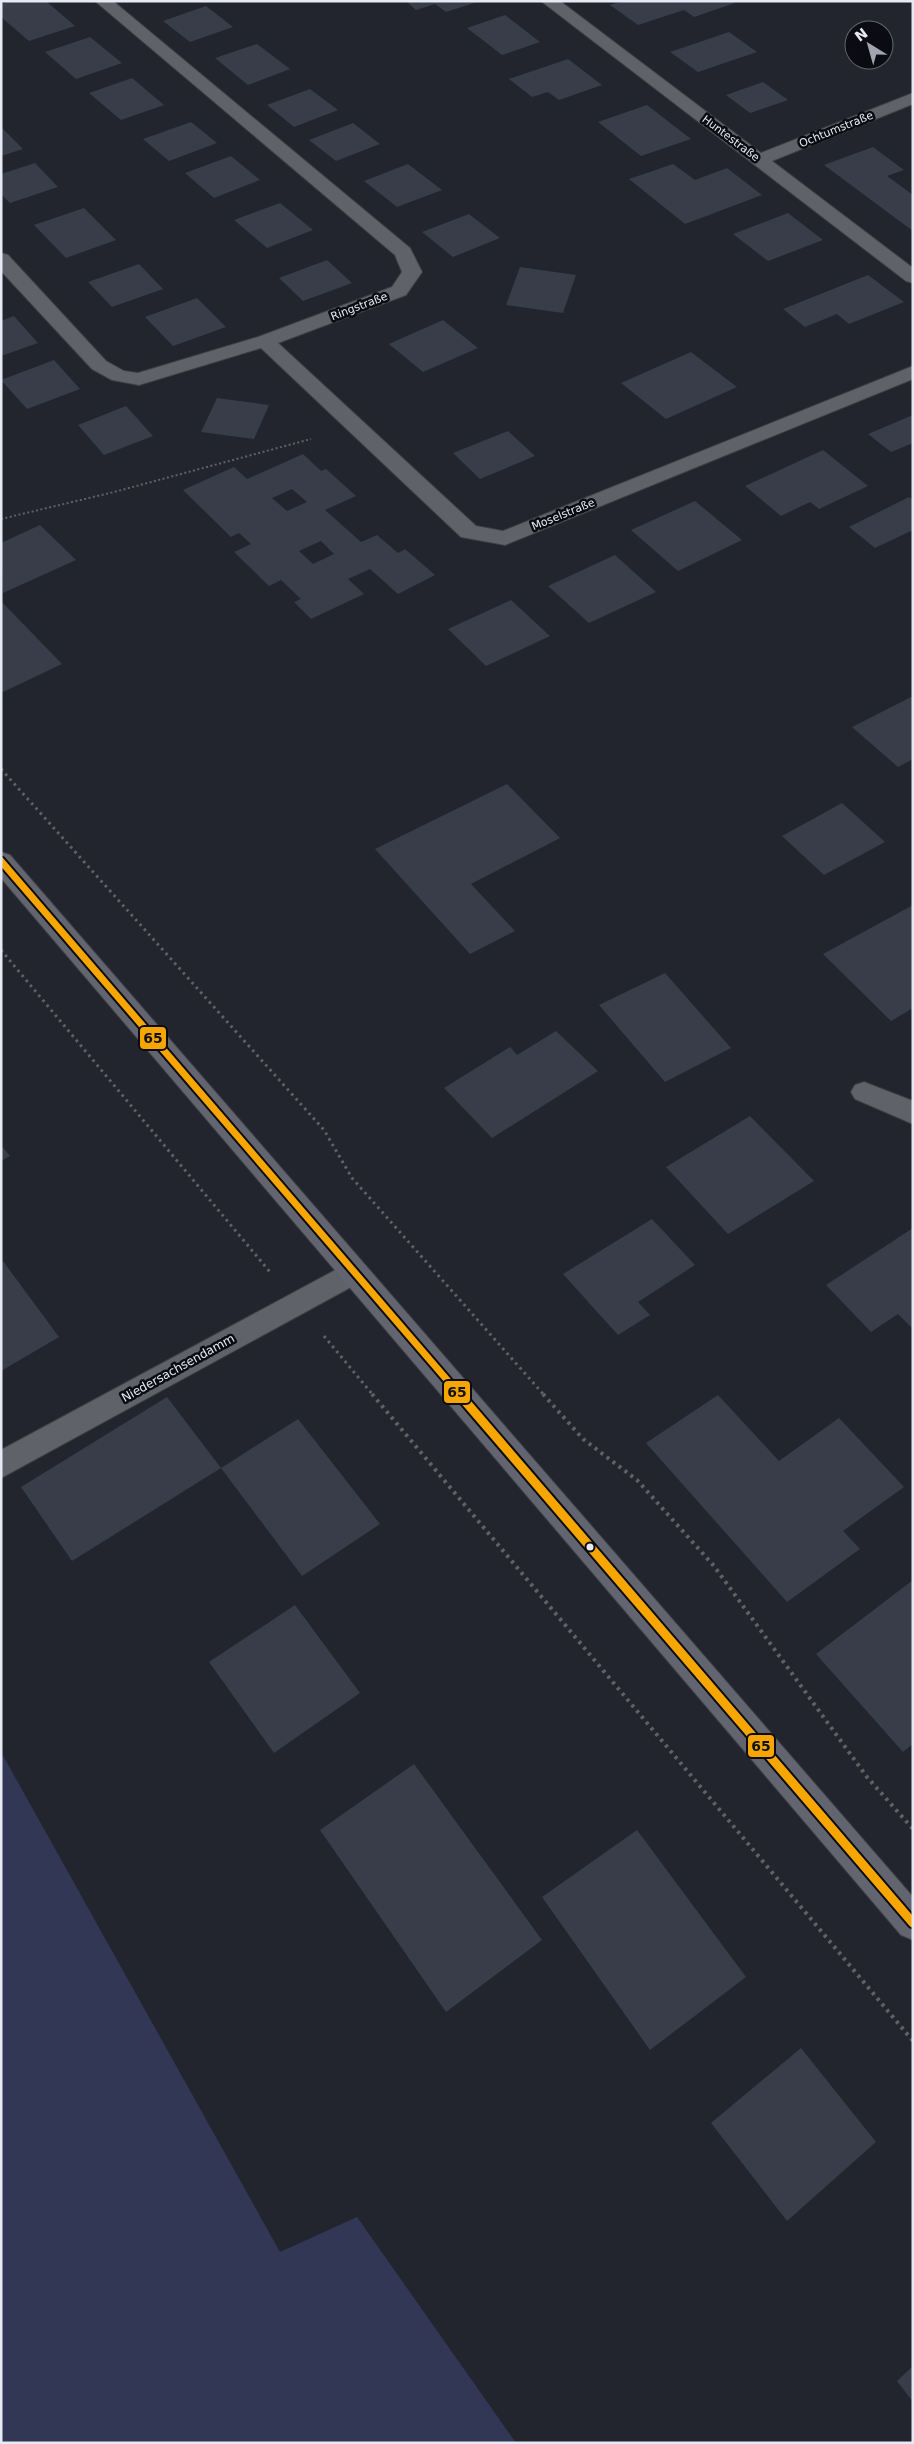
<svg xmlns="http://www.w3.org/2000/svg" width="914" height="2444" font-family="'DejaVu Sans',sans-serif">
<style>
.green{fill:#333756}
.building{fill:#393c49;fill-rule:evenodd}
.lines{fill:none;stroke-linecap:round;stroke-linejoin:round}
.minor-casing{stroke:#3d3f46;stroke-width:2}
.major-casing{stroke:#3d3f46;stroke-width:2}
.path-far2{stroke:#606168;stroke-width:2;stroke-dasharray:2 2.5;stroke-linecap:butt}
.path-far1{stroke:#606168;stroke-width:3;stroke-dasharray:2.5 4;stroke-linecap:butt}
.path{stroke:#606168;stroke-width:4;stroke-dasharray:3 4.5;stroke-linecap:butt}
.minor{fill:#60626a;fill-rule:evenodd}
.major{fill:#62646f;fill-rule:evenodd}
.bus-1-far1-casing{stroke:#0b0c13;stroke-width:11}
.bus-1-casing{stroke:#0b0c13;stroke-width:13}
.bus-1-far1{stroke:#f7a600;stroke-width:7}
.bus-1{stroke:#f7a600;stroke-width:9}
.bus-dot{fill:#e7eaf5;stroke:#0b0c13;stroke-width:2}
.labels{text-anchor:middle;stroke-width:5;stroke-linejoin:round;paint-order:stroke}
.far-street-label{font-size:11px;fill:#e7eaf5;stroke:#0b0c13}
.street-label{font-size:12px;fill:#e7eaf5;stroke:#0b0c13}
.line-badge{stroke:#0b0c13;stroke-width:2}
.pale-badge-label{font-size:14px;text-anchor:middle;font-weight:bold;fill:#111}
</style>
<rect width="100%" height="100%" fill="#23252e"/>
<path class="green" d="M 1,1752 L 280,2252 L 357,2217 L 516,2443 L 1,2443 Z"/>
<path class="building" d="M 11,1 L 46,1 L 75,26 L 29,41 L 1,17 L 1,4 Z
M 406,1 L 477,1 L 477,2 L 446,12 L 435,4 L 416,10 Z
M 622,1 L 732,1 L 735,3 L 694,17 L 684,10 L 638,25 L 610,5 Z
M 206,6 L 233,27 L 190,42 L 163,21 Z
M 505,15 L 540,42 L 502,55 L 467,28 Z
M 729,32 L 757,52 L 698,72 L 670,52 Z
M 90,37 L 122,63 L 76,79 L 45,52 Z
M 257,44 L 290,69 L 248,85 L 215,58 Z
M 568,59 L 602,85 L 559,100 L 548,92 L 532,97 L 509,79 Z
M 132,78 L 164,105 L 121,120 L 89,93 Z
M 763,82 L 788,100 L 750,113 L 726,95 Z
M 310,89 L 338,110 L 294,127 L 267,105 Z
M 647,105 L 691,139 L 641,156 L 598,122 Z
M 191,122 L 217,143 L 169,161 L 143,139 Z
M 353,123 L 380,144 L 336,161 L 309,140 Z
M 1,127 L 23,149 L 1,156 Z
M 873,147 L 904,170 L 887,176 L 913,195 L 913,231 L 824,165 Z
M 231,156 L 260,180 L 214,198 L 185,173 Z
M 35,163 L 58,187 L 10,203 L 1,194 L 1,174 Z
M 408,164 L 442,190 L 397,207 L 364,181 Z
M 673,164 L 695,180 L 727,168 L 762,195 L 685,224 L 629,179 Z
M 280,203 L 313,230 L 267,248 L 234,220 Z
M 84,208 L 116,240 L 66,258 L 34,225 Z
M 788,213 L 823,240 L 768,261 L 733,234 Z
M 469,214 L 500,238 L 453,257 L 422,232 Z
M 327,260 L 352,283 L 303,301 L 279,278 Z
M 139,264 L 163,289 L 112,307 L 88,282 Z
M 520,267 L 576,275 L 563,313 L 506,305 Z
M 868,275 L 904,302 L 849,324 L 837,314 L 805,327 L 783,309 Z
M 197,298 L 226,327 L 173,346 L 145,317 Z
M 14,316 L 38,343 L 1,356 L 1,321 Z
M 443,320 L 478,348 L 423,372 L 389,344 Z
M 691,352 L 737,387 L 666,419 L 621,383 Z
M 54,360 L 80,389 L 27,409 L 1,380 Z
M 217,398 L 269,405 L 254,439 L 201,432 Z
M 126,406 L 153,436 L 104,455 L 78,425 Z
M 913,415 L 913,443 L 891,452 L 868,434 Z
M 508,431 L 535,456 L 480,479 L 453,453 Z
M 823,450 L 868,486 L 819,509 L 810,502 L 781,516 L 745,486 Z
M 303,454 L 321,471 L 326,469 L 356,496 L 325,510 L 361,542 L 377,535 L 398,553 L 405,549 L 435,575 L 398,594 L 370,569 L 348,579 L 364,594 L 311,619 L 294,602 L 301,599 L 281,580 L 269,586 L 234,552 L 251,544 L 239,533 L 231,537 L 183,490 L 234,467 L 247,479 ZM 292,489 L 307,502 L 287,511 L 272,498 ZM 321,541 L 334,554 L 313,564 L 299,551 Z
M 909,497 L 913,500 L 913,530 L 875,548 L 849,527 Z
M 695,501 L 742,540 L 678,571 L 631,530 Z
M 40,525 L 76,560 L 3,593 L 1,543 Z
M 615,555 L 656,592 L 589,623 L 548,586 Z
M 511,600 L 550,636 L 486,666 L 448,629 Z
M 1,601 L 62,664 L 1,693 Z
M 911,697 L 913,698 L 913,759 L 898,767 L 852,727 Z
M 507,784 L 560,838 L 471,884 L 515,931 L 470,954 L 375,849 Z
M 842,803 L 885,842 L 824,875 L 782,836 Z
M 913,905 L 913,1008 L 891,1021 L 823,954 Z
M 665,973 L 731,1048 L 665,1082 L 599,1005 Z
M 556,1031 L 598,1071 L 492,1138 L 444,1088 L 510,1047 L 517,1055 Z
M 750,1116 L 814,1181 L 728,1234 L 666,1167 Z
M 1,1145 L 10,1156 L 1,1161 Z
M 652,1219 L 695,1265 L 638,1302 L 650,1315 L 618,1335 L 563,1274 Z
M 913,1228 L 913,1329 L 898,1314 L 871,1332 L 826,1285 Z
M 3,1261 L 59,1337 L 1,1371 L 1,1262 Z
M 718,1395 L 779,1461 L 839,1418 L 904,1487 L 843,1531 L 860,1549 L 787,1602 L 646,1443 Z
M 167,1397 L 221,1468 L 72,1561 L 21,1487 Z
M 298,1419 L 380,1524 L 302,1576 L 221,1468 Z
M 913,1580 L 913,1744 L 903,1752 L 816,1654 Z
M 295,1605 L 360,1693 L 274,1753 L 209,1662 Z
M 414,1764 L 542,1940 L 446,2012 L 320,1830 Z
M 637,1830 L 746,1977 L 650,2050 L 542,1897 Z
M 801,2048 L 876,2142 L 787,2221 L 711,2123 Z
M 913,2366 L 913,2402 L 897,2381 Z"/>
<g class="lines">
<defs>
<path id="minor" d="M 95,1 L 113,1 L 410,248 L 422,272 L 406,295 L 278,343 L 476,526 L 503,531 L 913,366 L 913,379 L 505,545 L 461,537 L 261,348 L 139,385 L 112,380 L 92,369 L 1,271 L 1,253 L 8,255 L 106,361 L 124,371 L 138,373 L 258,337 L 392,287 L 402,272 L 395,255 Z
M 541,1 L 560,1 L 761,153 L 913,93 L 913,104 L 772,161 L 913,268 L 913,283 L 906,281 Z
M 864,1082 L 913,1101 L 913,1124 L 855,1099 L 851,1092 L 855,1085 Z
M 354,1260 L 364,1264 L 368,1272 L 364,1280 L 1,1478 L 1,1450 Z"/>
<path id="major" d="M 1,852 L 10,855 L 913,1897 L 913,1940 L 901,1935 L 1,878 Z"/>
</defs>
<use href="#minor" class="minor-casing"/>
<use href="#major" class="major-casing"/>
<path class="path-far2" d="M 1,519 L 114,492 L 311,439"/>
<path class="path-far1" d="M 1,769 L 324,1130 L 352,1178 L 544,1395
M 1,950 L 270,1272
M 324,1336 L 373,1395"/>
<path class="path" d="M 372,1394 L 913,2041
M 543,1394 L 583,1439 L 637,1480 L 714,1566 L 867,1777 L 913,1829"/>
<use href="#minor" class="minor"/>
<use href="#major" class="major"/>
<defs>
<path id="bus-1-far1" d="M 1,861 L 460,1395"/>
<path id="bus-1" d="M 459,1394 L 913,1923"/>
</defs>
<use href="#bus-1-far1" class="bus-1-far1-casing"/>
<use href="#bus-1" class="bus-1-casing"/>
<use href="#bus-1-far1" class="bus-1-far1"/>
<use href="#bus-1" class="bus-1"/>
</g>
<circle class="bus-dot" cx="590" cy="1547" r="4.5"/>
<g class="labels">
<g class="far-street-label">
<text transform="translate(836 129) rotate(-22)" y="4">Ochtumstraße</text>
<text transform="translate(731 138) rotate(37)" y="4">Huntestraße</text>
<text transform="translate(359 306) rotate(-21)" y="4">Ringstraße</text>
<text transform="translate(563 514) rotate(-22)" y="4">Moselstraße</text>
</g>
<g class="street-label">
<text transform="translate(178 1368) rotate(-29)" y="4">Niedersachsendamm</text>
</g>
</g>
<g class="line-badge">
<rect x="139" y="1026" width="28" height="24" rx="5" fill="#f7a600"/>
<rect x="443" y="1380" width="28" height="24" rx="5" fill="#f7a600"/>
<rect x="747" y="1734" width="28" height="24" rx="5" fill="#f7a600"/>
</g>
<g class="pale-badge-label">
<text x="153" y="1043">65</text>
<text x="457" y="1397">65</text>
<text x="761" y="1751">65</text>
</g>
<rect width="914" height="2444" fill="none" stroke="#e7eaf5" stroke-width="5"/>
<g transform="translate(869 45) rotate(323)"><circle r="24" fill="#0b0c13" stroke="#63656d"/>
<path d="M0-4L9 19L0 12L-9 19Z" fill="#a2a5af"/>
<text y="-8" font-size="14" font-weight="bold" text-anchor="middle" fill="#e7eaf5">N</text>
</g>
</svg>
